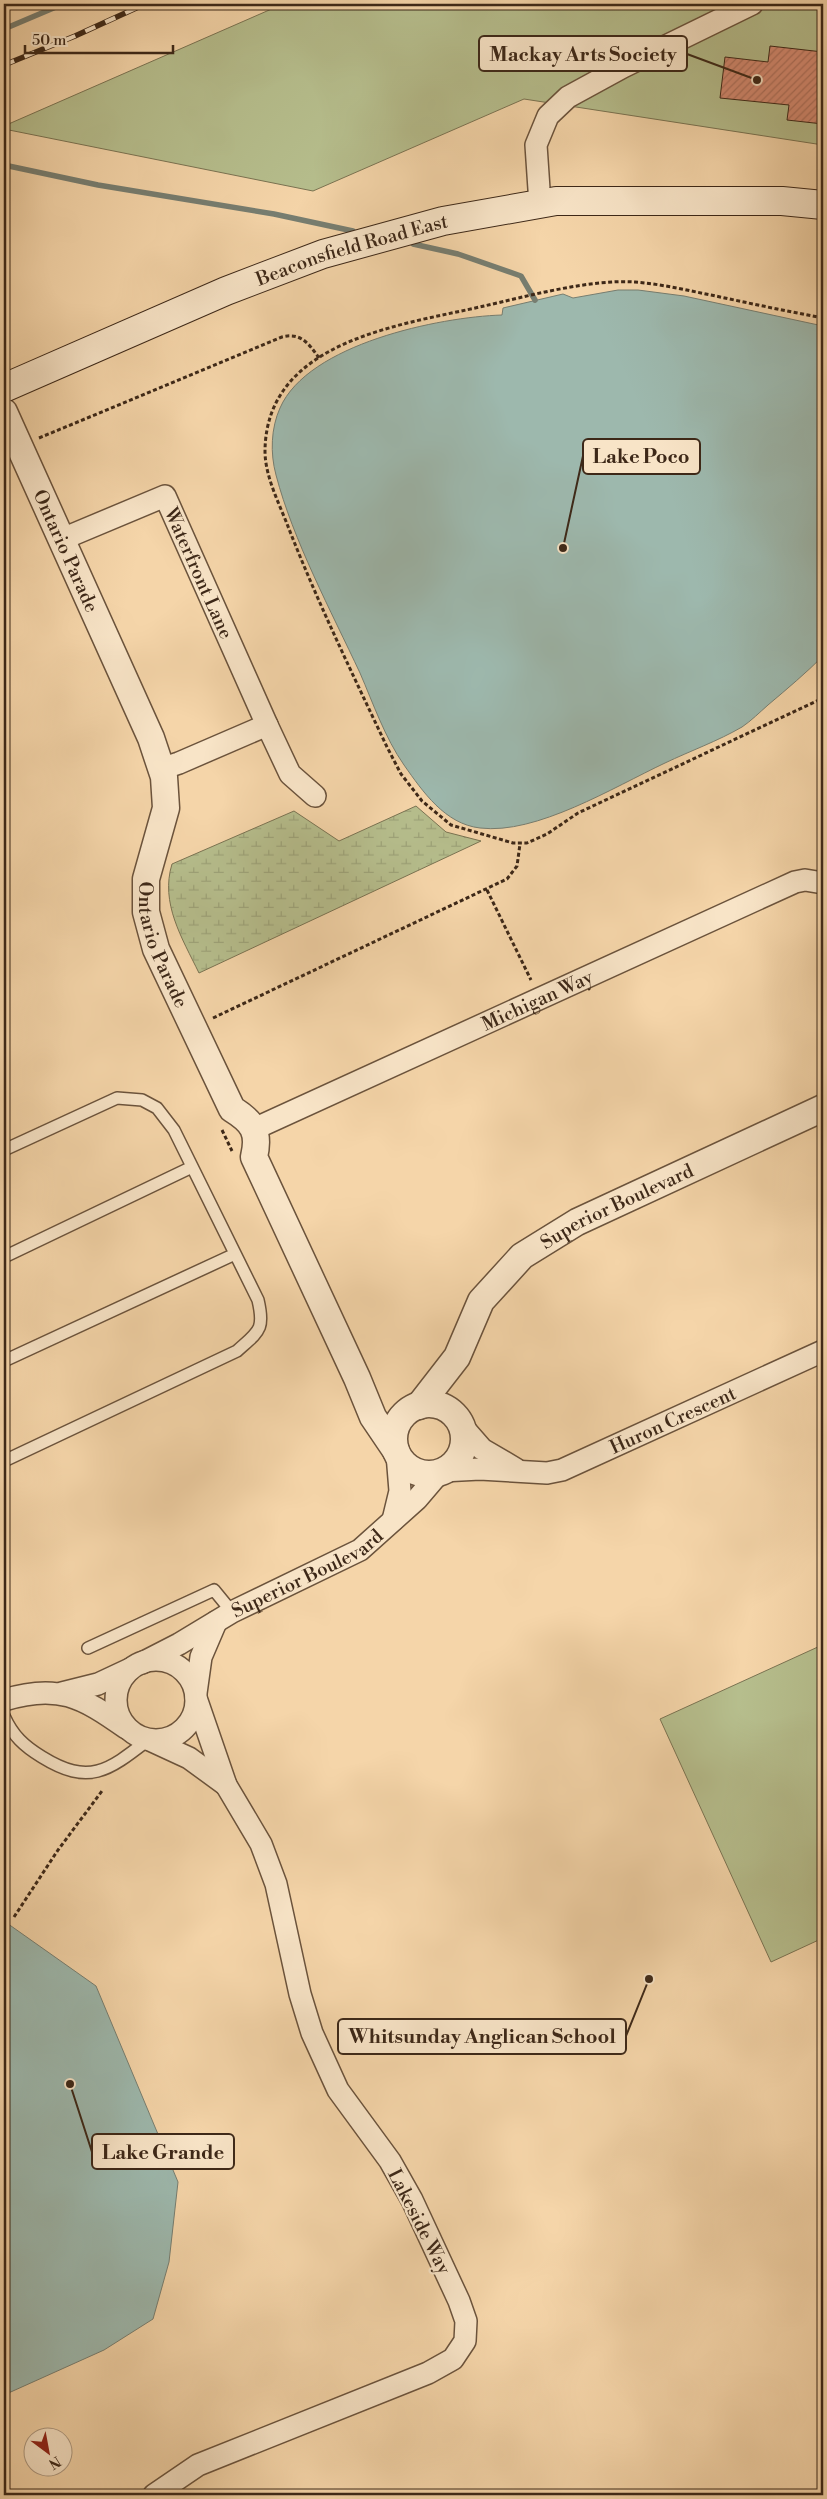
<svg xmlns="http://www.w3.org/2000/svg" width="827" height="2499" font-family="'Libre Bodoni',serif">
<style>
.green{fill:#b6be8d;stroke:#7a7352}
.wetland{fill:url(#wetland-marsh);stroke:#7a7352}
.water{fill:#9db8ad;stroke:#777e71}
.lines{fill:none;stroke-linecap:round;stroke-linejoin:round}
.stream{stroke:#777e71;stroke-width:5.5}
.building{fill:url(#building-hatch);stroke:#3d2818}
.service-casing{stroke:#6b533c;stroke-width:14}
.minor-casing{stroke:#6b533c;stroke-width:24}
.tertiary-casing{stroke:#6b533c;stroke-width:29}
.secondary-casing{stroke:#3d2818;stroke-width:30}
.path{stroke:#3d2818;stroke-width:3;stroke-dasharray:4 2.5;stroke-linecap:butt}
.service{stroke:#f8e4c7;stroke-width:11}
.minor{stroke:#f8e4c7;stroke-width:21}
.tertiary{stroke:#f8e4c7;stroke-width:26}
.secondary{stroke:#f8e4c7;stroke-width:28}
.rail-casing{stroke:#3d2818;stroke-width:5.5}
.rail{stroke:#f8e4c7;stroke-width:4;stroke-dasharray:11;stroke-linecap:butt}
.labels{text-anchor:middle;stroke-width:4.5;stroke-linejoin:round;paint-order:stroke}
.street-label{font-size:19px;fill:#3d2818;stroke:#f8e4c7}
.leader{fill:none;stroke:#3d2818;stroke-width:2}
.callout-dot{fill:#3d2818;stroke:#f8e4c7;stroke-width:2}
.callout{fill:#f8e4c7;stroke:#3d2818;stroke-width:2}
.callout-label{font-size:20px;text-anchor:middle;font-weight:bold;fill:#3d2818}
</style>
<defs>
<pattern id="wetland-marsh" width="20" height="14" patternUnits="userSpaceOnUse" patternTransform="scale(1.25)"><rect width="20" height="14" fill="#b6be8d"/><path d="M1 5h8M5 5V1M11 12h8M15 12V8" fill="none" stroke="#9da379"/></pattern>
<pattern id="building-hatch" width="6" height="6" patternUnits="userSpaceOnUse" patternTransform="scale(1.25)"><rect width="6" height="6" fill="#d78c74"/><path d="M-1 1l2-2M0 6l6-6M5 7l2-2" fill="none" stroke="#b0725e"/></pattern>
</defs>
<rect width="100%" height="100%" fill="#f5d5a9"/>
<filter id="stains"><feTurbulence type="fractalNoise" baseFrequency=".004" numOctaves="4"/><feColorMatrix values="0 0 0 0 .2 0 0 0 0 .09 0 0 0 0 .02 0 0 0 .5 -.17"/></filter>
<radialGradient id="worn" r=".72"><stop offset=".6" stop-color="#630" stop-opacity="0"/><stop offset="1" stop-color="#630" stop-opacity=".3"/></radialGradient>
<path class="green" d="M 283,4 L 823,4 L 823,145 L 524,99 L 313,191 L 4,129 L 4,126 Z
M 820,1646 L 823,1654 L 823,1938 L 771,1962 L 660,1719 Z"/>
<path class="wetland" d="M 416,806 L 446,832 L 481,841 L 199,973 C 182,938 160,903 172,864 L 294,811 L 339,841 Z"/>
<path class="water" d="M 618,290 L 638,290 L 684,296 L 823,326 L 823,656 C 806,673 787,689 768,705 C 760,712 751,721 742,727 C 718,741 690,751 665,763 C 614,787 536,835 480,828 C 445,824 423,792 404,765 C 385,738 373,703 360,673 C 331,611 293,540 276,475 C 270,453 271,428 280,408 C 308,344 439,317 502,315 L 503,308 L 563,294 L 573,298 Z
M 4,1921 L 96,1986 L 178,2182 L 169,2262 L 153,2319 L 104,2350 L 4,2395 Z"/>
<g class="lines">
<path class="stream" d="M 4,29 L 63,4
M 4,165 L 98,185 L 274,214 L 353,231
M 413,244 L 458,254 L 521,276 L 535,300"/>
</g>
<path class="building" d="M 770,46 L 823,52 L 823,124 L 787,120 L 789,105 L 720,98 L 725,57 L 768,62 Z"/>
<g class="lines">
<defs>
<path id="service" d="M 4,1150 L 117,1098 L 142,1100 L 157,1108 L 174,1130 L 258,1300 C 265,1330 259,1331 237,1351 L 4,1461
M 4,1257 L 192,1167
M 4,1361 L 235,1254
M 88,1648 L 214,1590 L 232,1612
M 4,1716 C 13,1736 24,1746 42,1757 C 89,1786 108,1771 148,1740"/>
<g id="minor">
<path d="M 540,204 L 536,145 L 548,116 L 568,97 L 623,67 L 752,4"/>
<path id="s1" d="M 60,540 L 165,496 L 267,725 L 179,763 L 161,769"/>
<path d="M 267,725 L 290,774 L 315,796"/>
<path id="s2" d="M 254,1129 L 795,882 L 805,880 L 823,883"/>
<path d="M 461,1425 L 482,1449 L 516,1469"/>
<path id="s3" d="M 442,1471 L 480,1469 L 547,1473 L 562,1470 L 823,1351"/>
<path d="M 393,1520 L 400,1491 L 397,1454"/>
<circle cx="156" cy="1700" r="40"/>
<path id="s4" d="M 142,1663 L 179,1644 L 232,1612 L 360,1550 L 417,1499 L 440,1472"/>
<path d="M 62,1693 L 98,1684 L 130,1669"/>
<path d="M 196,1693 L 201,1657 L 216,1622"/>
<path d="M 4,1700 C 58,1683 82,1697 126,1728"/>
<path d="M 150,1740 L 189,1758 L 226,1785"/>
<path d="M 154,2495 L 198,2465 L 428,2373 L 453,2359 L 465,2341 L 466,2321 L 459,2301 L 412,2200 L 390,2161 L 338,2090 L 312,2033 L 300,1994 L 276,1884 L 261,1844 L 226,1785 L 196,1698"/>
</g>
<g id="tertiary">
<path id="s5" d="M 4,412 L 151,738 L 164,777 L 166,808 L 146,879 L 146,912 L 156,949 L 232,1109 C 253,1122 260,1132 254,1157 L 357,1378 L 373,1417 L 396,1451"/>
<circle cx="429" cy="1439" r="35"/>
<path id="s6" d="M 419,1406 L 457,1357 L 481,1301 L 522,1256 L 577,1222 L 823,1108"/>
</g>
<g id="secondary">
<path id="s7" d="M 4,388 L 226,291 L 323,254 L 443,221 L 556,201 L 782,201 L 823,205"/>
</g>
</defs>
<use href="#service" class="service-casing"/>
<use href="#minor" class="minor-casing"/>
<use href="#tertiary" class="tertiary-casing"/>
<use href="#secondary" class="secondary-casing"/>
<path class="path" d="M 823,318 C 786,311 748,303 711,295 C 686,290 661,284 635,282 C 590,279 528,296 484,306 C 402,325 266,340 265,451 C 265,477 280,505 289,529 C 318,603 353,675 387,747 L 401,774 L 422,801 L 451,825 L 513,843 L 527,843 L 547,834 L 578,813 L 823,698
M 39,438 L 282,337 C 301,332 309,344 319,358
M 487,890 L 531,980
M 213,1018 L 507,879 L 517,866 L 520,844
M 222,1130 L 232,1151
M 14,1917 L 58,1850 L 102,1791"/>
<use href="#service" class="service"/>
<use href="#minor" class="minor"/>
<use href="#tertiary" class="tertiary"/>
<use href="#secondary" class="secondary"/>
<defs>
<path id="rail" d="M 4,65 L 75,36 L 145,4"/>
</defs>
<use href="#rail" class="rail-casing"/>
<use href="#rail" class="rail"/>
</g>
<g class="labels">
<g class="street-label">
<text dy="7" stroke="none"><textPath href="#s7" startOffset="375">Beaconsfield Road East</textPath></text>
<text dy="7" stroke="none"><textPath href="#s5" startOffset="152">Ontario Parade</textPath></text>
<text dy="7" stroke="none"><textPath href="#s1" startOffset="198">Waterfront Lane</textPath></text>
<text dy="7" stroke="none"><textPath href="#s5" startOffset="572">Ontario Parade</textPath></text>
<text dy="7" stroke="none"><textPath href="#s2" startOffset="311">Michigan Way</textPath></text>
<text dy="7" stroke="none"><textPath href="#s6" startOffset="291">Superior Boulevard</textPath></text>
<text dy="7" stroke="none"><textPath href="#s3" startOffset="242">Huron Crescent</textPath></text>
<text dy="7" stroke="none"><textPath href="#s4" startOffset="188">Superior Boulevard</textPath></text>
<text transform="translate(420 2221) rotate(63)" y="7">Lakeside Way</text>
</g>
</g>
<path class="leader" d="M757 80L687 54M563 548L583 456M649 1979L626 2036M70 2084L92 2152"/>
<g class="callout-dot">
<circle cx="757" cy="80" r="5"/>
<circle cx="563" cy="548" r="5"/>
<circle cx="649" cy="1979" r="5"/>
<circle cx="70" cy="2084" r="5"/>
</g>
<g class="callout">
<rect x="479" y="36" width="208" height="35" rx="5"/>
<rect x="583" y="439" width="117" height="35" rx="5"/>
<rect x="338" y="2019" width="288" height="35" rx="5"/>
<rect x="92" y="2134" width="142" height="35" rx="5"/>
</g>
<g class="callout-label">
<text x="583" y="61">Mackay Arts Society</text>
<text x="641" y="463">Lake Poco</text>
<text x="482" y="2043">Whitsunday Anglican School</text>
<text x="163" y="2159">Lake Grande</text>
</g>
<rect width="827" height="2499" fill="none" stroke="#f5d5a9" stroke-width="20"/>
<rect x="5" y="5" width="817" height="2489" fill="none" stroke="#3d2818" stroke-width="2.5"/>
<rect x="10" y="10" width="807" height="2479" fill="none" stroke="#3d2818"/>
<g transform="translate(48 2452) rotate(148)"><circle r="24" fill="#f8e4c7" stroke="#ad9981"/>
<path d="M0-4L9 19L0 12L-9 19Z" fill="#8f2418"/>
<text y="-8" font-size="14" font-weight="bold" text-anchor="middle" fill="#3d2818">N</text>
</g>
<path d="M25 45v8h148v-8" fill="none" stroke="#3d2818" stroke-width="2.5"/>
<text x="32" y="45" font-size="15" fill="#3d2818" stroke="#f8e4c7" stroke-width="4" paint-order="stroke">50 m</text>
<rect width="100%" height="100%" filter="url(#stains)"/>
<rect width="100%" height="100%" fill="url(#worn)"/>
</svg>
